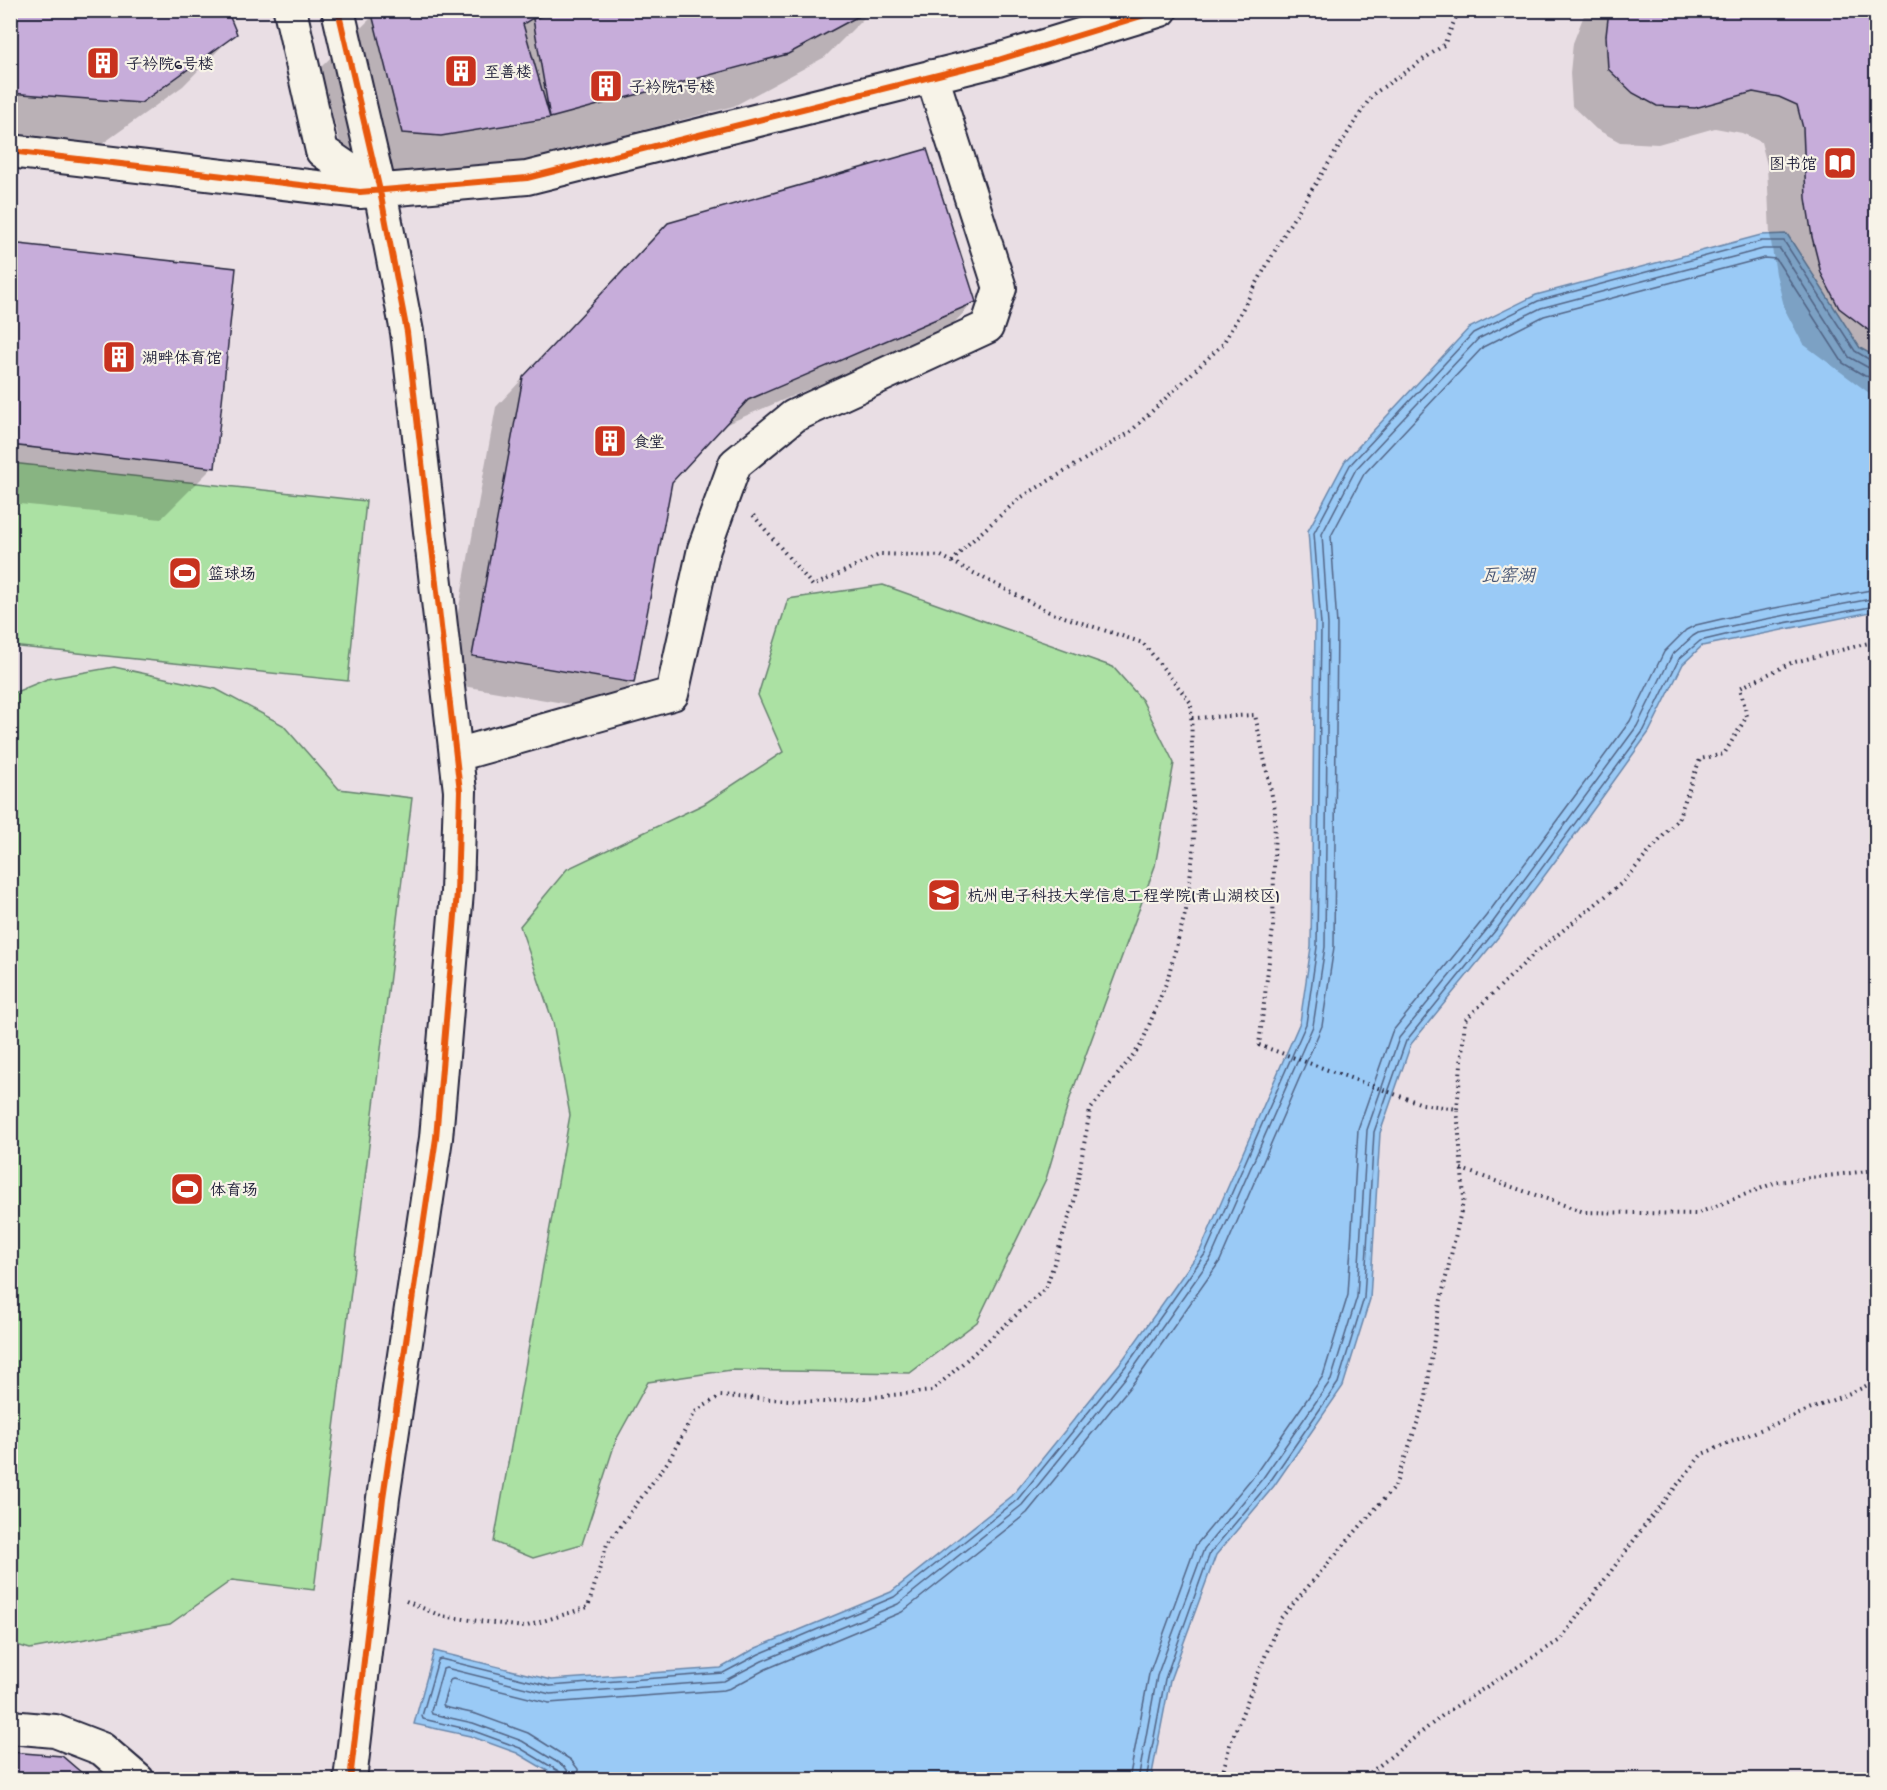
<svg xmlns="http://www.w3.org/2000/svg" width="1887" height="1790" font-family="'Gochi Hand','LXGW WenKai TC',sans-serif">
<style>
.built{fill:#e9dee4}
.green{fill:#abe1a3;stroke:#66826f;stroke-width:1.5}
.water{fill:#9acaf6;stroke:#6a87ab;stroke-width:1.5}
.shadow{fill:#0003}
.lines{fill:none;stroke-linecap:round;stroke-linejoin:round}
.shore{stroke:#526586;stroke-width:1.5}
.building{fill:#c7adda;stroke:#22223b;stroke-width:1.5}
.street-casing{stroke:#22223b;stroke-width:36}
.path{stroke:#22223b;stroke-width:4;stroke-dasharray:1.5 4.5;stroke-linecap:butt}
.street{stroke:#f7f3e8;stroke-width:32}
.cycleway-casing{stroke:#f7f3e8;stroke-width:10}
.cycleway{stroke:#e8590c;stroke-width:6}
.labels{text-anchor:middle;stroke-width:4.5;stroke-linejoin:round;paint-order:stroke}
.poi-label{font-size:16px;fill:#22223b;stroke:#f7f3e8;text-anchor:start}
.water-label{font-size:18px;font-style:italic;fill:#465473;stroke:#f7f3e8}
</style>
<rect width="100%" height="100%" fill="#f7f3e8"/>
<filter id="ink" filterUnits="userSpaceOnUse"><feTurbulence type="fractalNoise" baseFrequency=".0167" numOctaves="2"/><feDisplacementMap in="SourceGraphic" scale="12" xChannelSelector="R" yChannelSelector="G"/><feConvolveMatrix kernelMatrix="1 2 1 2 8 2 1 2 1" color-interpolation-filters="sRGB"/></filter>
<g filter="url(#ink)">
<path class="built" d="M 11,11 L 1876,11 L 1876,1779 L 11,1779 Z"/>
<path class="green" d="M 11,463 L 366,501 L 348,681 L 11,646 Z
M 883,585 L 1113,667 L 1142,700 L 1174,763 L 1155,866 L 1070,1098 L 1046,1179 L 977,1322 L 910,1373 L 731,1370 L 648,1382 L 616,1440 L 582,1544 L 533,1558 L 494,1542 L 570,1115 L 553,1022 L 520,926 L 567,869 L 704,804 L 783,752 L 758,695 L 788,599 Z
M 114,667 L 216,689 L 283,725 L 339,789 L 412,798 L 314,1590 L 232,1580 L 170,1624 L 30,1649 L 10,1643 L 11,694 L 47,679 Z"/>
<path class="water" d="M 1787,234 L 1860,348 L 1876,357 L 1876,611 L 1702,646 L 1683,664 L 1649,732 L 1588,817 L 1504,930 L 1411,1044 L 1380,1133 L 1370,1299 L 1343,1386 L 1274,1486 L 1216,1555 L 1170,1680 L 1151,1779 L 561,1779 L 517,1753 L 470,1736 L 414,1724 L 434,1651 L 551,1680 L 721,1668 L 756,1648 L 891,1592 L 1012,1496 L 1124,1358 L 1200,1251 L 1300,1022 L 1311,947 L 1315,624 L 1308,531 L 1345,461 L 1469,328 L 1536,295 L 1761,235 Z"/>
<path class="shadow" d="M 10,10 L 235,33 L 183,86 L 88,154 L 10,148 Z
M 388,10 L 553,10 L 547,16 L 563,10 L 872,10 L 825,57 L 734,106 L 496,169 L 351,184 L 320,68 L 373,16 Z
M 1586,10 L 1876,10 L 1876,398 L 1803,344 L 1785,310 L 1776,274 L 1770,235 L 1767,165 L 1761,142 L 1742,133 L 1715,128 L 1658,144 L 1620,142 L 1596,129 L 1572,106 L 1570,73 L 1573,43 Z
M 10,245 L 213,467 L 161,519 L 10,503 Z
M 640,253 L 974,302 L 947,330 L 722,426 L 670,481 L 633,682 L 605,710 L 445,683 L 496,407 Z"/>
<g class="lines">
<path class="shore" d="M 563,1780 L 560,1772 L 520,1748 L 471,1730 L 423,1719 L 422,1716 L 438,1660 L 441,1659 L 550,1686 L 723,1673 L 759,1654 L 894,1597 L 1017,1500 L 1129,1362 L 1205,1254 L 1306,1024 L 1317,947 L 1321,625 L 1314,533 L 1350,465 L 1473,333 L 1538,301 L 1762,241 L 1784,241 L 1855,351 L 1872,361 L 1876,361
M 570,1780 L 569,1773 L 565,1767 L 522,1741 L 473,1723 L 432,1714 L 431,1711 L 443,1669 L 446,1668 L 550,1694 L 724,1681 L 762,1661 L 898,1604 L 1022,1505 L 1135,1366 L 1211,1258 L 1313,1026 L 1325,947 L 1328,625 L 1322,534 L 1356,469 L 1478,339 L 1541,308 L 1763,249 L 1780,249 L 1849,357 L 1869,368 L 1876,369
M 579,1780 L 578,1769 L 571,1760 L 528,1733 L 476,1714 L 444,1707 L 443,1704 L 450,1680 L 453,1679 L 549,1703 L 724,1690 L 731,1688 L 766,1669 L 902,1612 L 1027,1513 L 1142,1372 L 1220,1261 L 1322,1026 L 1334,947 L 1337,625 L 1331,536 L 1364,474 L 1483,347 L 1544,316 L 1764,258 L 1776,259 L 1843,363 L 1865,376 L 1876,378
M 1129,1780 L 1149,1674 L 1196,1545 L 1256,1473 L 1323,1376 L 1348,1295 L 1358,1129 L 1392,1032 L 1486,916 L 1569,804 L 1630,721 L 1664,652 L 1686,630 L 1696,625 L 1743,614 L 1876,589
M 1138,1780 L 1157,1676 L 1204,1549 L 1263,1478 L 1331,1380 L 1357,1297 L 1367,1130 L 1399,1038 L 1493,922 L 1637,726 L 1672,655 L 1693,636 L 1698,633 L 1745,623 L 1876,598
M 1146,1780 L 1165,1679 L 1210,1553 L 1269,1483 L 1338,1383 L 1364,1298 L 1374,1132 L 1406,1041 L 1499,926 L 1644,730 L 1679,659 L 1700,641 L 1746,630 L 1876,606"/>
</g>
<path class="building" d="M 10,10 L 227,10 L 237,34 L 141,103 L 10,93 Z
M 383,10 L 546,10 L 523,24 L 550,118 L 441,136 L 402,133 L 372,14 Z
M 558,10 L 870,10 L 788,54 L 550,118 L 533,19 Z
M 1609,10 L 1876,10 L 1876,336 L 1839,308 L 1821,273 L 1812,237 L 1806,198 L 1803,128 L 1797,105 L 1779,97 L 1753,92 L 1695,108 L 1657,106 L 1633,93 L 1608,69 L 1606,36 Z
M 927,149 L 976,302 L 748,400 L 672,482 L 634,683 L 472,656 L 523,377 L 668,223 Z
M 10,243 L 236,268 L 215,468 L 10,445 Z
M 10,1752 L 62,1756 L 90,1780 L 10,1780 Z"/>
<g class="lines">
<defs>
<path id="street" d="M 290,10 L 322,151 L 380,191
M 338,10 L 380,191 L 407,332 L 460,791 L 457,892 L 436,1138 L 383,1498 L 350,1780
M 10,151 L 360,192 L 527,178 L 998,60 L 1161,10
M 456,755 L 672,694 L 704,549 L 735,464 L 794,416 L 987,327 L 1000,288 L 932,76
M 10,1727 L 55,1731 L 102,1749 L 138,1780"/>
</defs>
<use href="#street" class="street-casing"/>
<path class="path" d="M 952,562 L 965,547 L 1020,498 L 1129,433 L 1223,344 L 1288,227 L 1372,95 L 1444,45 L 1459,10
M 1192,718 L 1255,715 L 1275,810 L 1273,928 L 1259,1045 L 1422,1104 L 1457,1109 L 1464,1198 L 1437,1317 L 1426,1398 L 1395,1486 L 1280,1619 L 1230,1744 L 1221,1780
M 1457,1109 L 1465,1020 L 1535,953 L 1623,882 L 1678,819 L 1700,759 L 1724,754 L 1747,716 L 1740,688 L 1791,663 L 1876,641
M 1461,1169 L 1584,1212 L 1696,1214 L 1777,1182 L 1876,1170
M 406,1601 L 441,1616 L 524,1627 L 588,1607 L 607,1544 L 669,1460 L 695,1412 L 720,1396 L 824,1402 L 932,1391 L 1046,1288 L 1074,1202 L 1090,1110 L 1141,1045 L 1167,981 L 1186,910 L 1194,846 L 1191,703 L 1143,643 L 1049,612 L 941,556 L 881,554 L 813,586 L 753,515
M 1361,1780 L 1447,1712 L 1560,1640 L 1646,1524 L 1702,1454 L 1862,1388 L 1876,1380"/>
<use href="#street" class="street"/>
<defs>
<path id="cycleway" d="M 338,10 L 380,191 L 407,332 L 460,791 L 457,892 L 436,1138 L 383,1498 L 350,1780
M 10,151 L 360,192 L 527,178 L 998,60 L 1161,10"/>
</defs>
<use href="#cycleway" class="cycleway-casing"/>
<use href="#cycleway" class="cycleway"/>
</g>
</g>
<defs>
<symbol id="building-square" viewBox="-11 -11 22 22"><rect x="-9" y="-9" width="18" height="18" rx="4" fill="#c8321e" stroke="#f7f3e8"/><path d="M-4-6H4V6H1V3H-1V6H-4ZM-2.5-4.3h1.7v1.8h-1.7ZM.8-4.3h1.7v1.8H.8ZM-2.5-1h1.7V.8h-1.7ZM.8-1h1.7V.8H.8Z" fill="#fff"/></symbol>
<symbol id="library-square" viewBox="-11 -11 22 22"><rect x="-9" y="-9" width="18" height="18" rx="4" fill="#c8321e" stroke="#f7f3e8"/><path d="M-6-4Q-3-5.5-.7-3.5V5Q-3 3-6 4ZM6-4Q3-5.5 .7-3.5V5Q3 3 6 4Z" fill="#fff"/></symbol>
<symbol id="stadium-square" viewBox="-11 -11 22 22"><rect x="-9" y="-9" width="18" height="18" rx="4" fill="#c8321e" stroke="#f7f3e8"/><path d="M0-5a6.5 5 0 1 0 0 10a6.5 5 0 1 0 0-10ZM-3.5-1.8h7v3.6h-7Z" fill="#fff"/></symbol>
<symbol id="university-square" viewBox="-11 -11 22 22"><rect x="-9" y="-9" width="18" height="18" rx="4" fill="#c8321e" stroke="#f7f3e8"/><path d="M0-5L7-2L0 1L-7-2ZM-4 1L0 2.5L4 1V4Q0 6-4 4Z" fill="#fff"/></symbol>
</defs>
<g fill-rule="evenodd">
<use href="#building-square" x="84" y="44" width="38" height="38"/>
<use href="#building-square" x="442" y="52" width="38" height="38"/>
<use href="#building-square" x="587" y="67" width="38" height="38"/>
<use href="#library-square" x="1821" y="144" width="38" height="38"/>
<use href="#building-square" x="100" y="338" width="38" height="38"/>
<use href="#building-square" x="591" y="422" width="38" height="38"/>
<use href="#stadium-square" x="166" y="554" width="38" height="38"/>
<use href="#university-square" x="925" y="876" width="38" height="38"/>
<use href="#stadium-square" x="168" y="1170" width="38" height="38"/>
</g>
<g class="labels">
<g class="poi-label">
<text x="126" y="69">子衿院6号楼</text>
<text x="484" y="77">至善楼</text>
<text x="629" y="92">子衿院1号楼</text>
<text x="1817" y="169" text-anchor="end">图书馆</text>
<text x="142" y="363">湖畔体育馆</text>
<text x="633" y="447">食堂</text>
<text x="208" y="579">篮球场</text>
<text x="967" y="901">杭州电子科技大学信息工程学院(青山湖校区)</text>
<text x="210" y="1195">体育场</text>
</g>
<g class="water-label">
<text x="1508" y="581">瓦窑湖</text>
</g>
</g>
<rect width="1887" height="1790" fill="none" stroke="#f7f3e8" stroke-width="36"/>
<rect x="18" y="18" width="1851" height="1754" fill="none" stroke="#22223b" stroke-width="2" filter="url(#ink)"/>
</svg>
